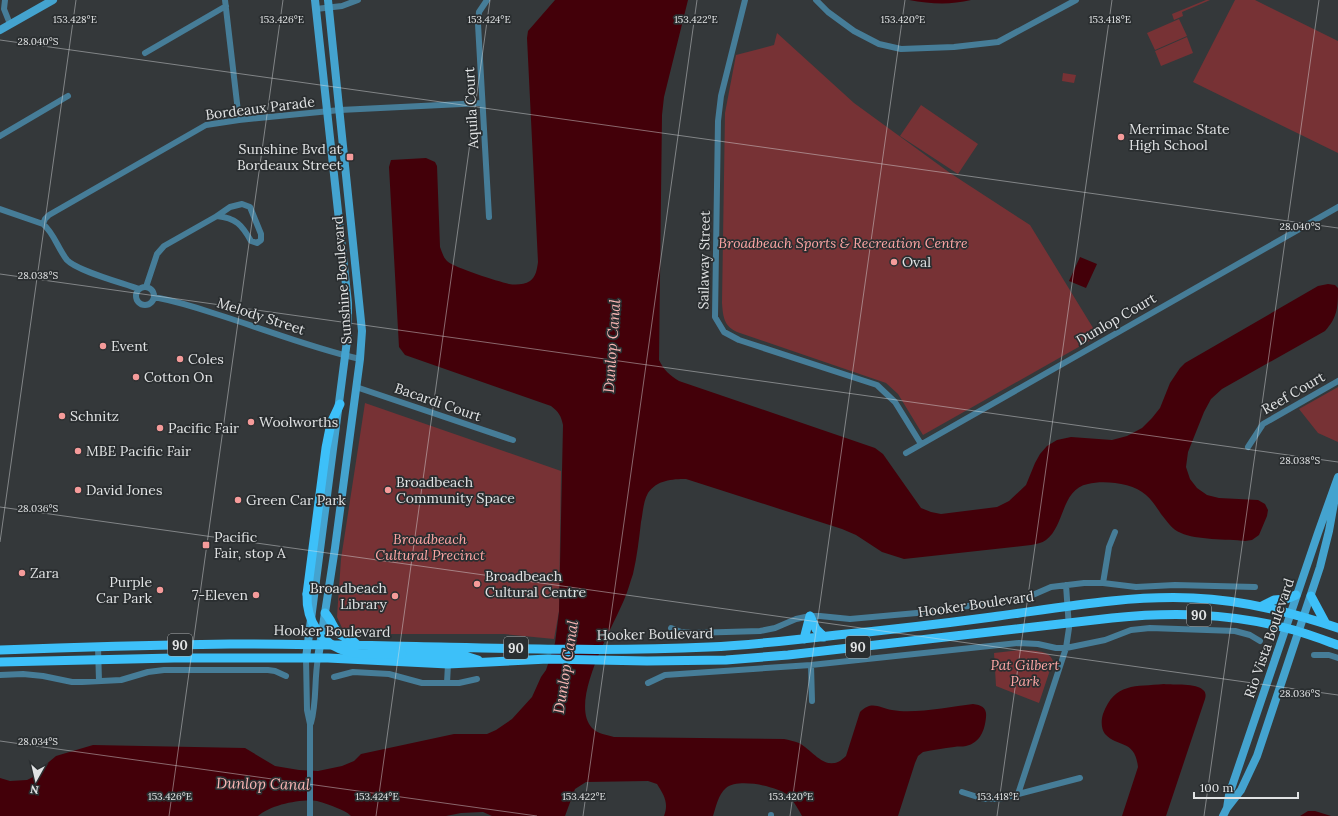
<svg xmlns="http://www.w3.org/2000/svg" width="1338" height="816" font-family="Lora,serif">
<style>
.green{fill:#773235}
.water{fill:#430009}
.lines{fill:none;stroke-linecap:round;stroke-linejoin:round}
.street{stroke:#467d98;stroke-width:6}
.secondary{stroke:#44a3cf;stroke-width:8}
.primary{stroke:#3dc0f9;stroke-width:9}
.primary-bridge{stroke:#3dc0f9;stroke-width:9}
.ticks{fill:none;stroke:#e1e3e4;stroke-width:1;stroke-opacity:0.45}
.poi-dot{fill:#f59b9a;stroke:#2a2e30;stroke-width:1.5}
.labels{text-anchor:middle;stroke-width:3.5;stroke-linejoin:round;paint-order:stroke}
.shield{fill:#2a2e30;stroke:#aaadae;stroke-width:1}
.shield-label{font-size:13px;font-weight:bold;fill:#e1e3e4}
.street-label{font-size:14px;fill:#e1e3e4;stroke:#2a2e30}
.poi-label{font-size:14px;fill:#e1e3e4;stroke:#2a2e30;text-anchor:start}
.park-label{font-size:14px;font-style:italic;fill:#fea6a5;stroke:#2a2e30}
.water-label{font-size:15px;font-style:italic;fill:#f9b6b4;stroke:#2a2e30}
.ticks-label{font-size:10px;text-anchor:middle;fill:#e1e3e4;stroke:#2a2e30;stroke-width:3.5;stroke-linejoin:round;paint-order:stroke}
</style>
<rect width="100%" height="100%" fill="#34383a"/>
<path class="green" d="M 1206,0 L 1210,0 L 1182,12 L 1183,16 L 1174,20 L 1172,14 Z
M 1235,0 L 1255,0 L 1338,41 L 1338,153 L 1193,82 Z
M 1179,19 L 1187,36 L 1155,50 L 1147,33 Z
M 777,33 L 854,103 L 950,173 L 1030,225 L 1098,336 L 923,435 L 898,394 L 886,383 L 737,332 C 724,326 723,317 722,303 L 725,113 L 736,55 L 774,45 Z
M 1187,37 L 1193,53 L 1161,66 L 1155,51 Z
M 1063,73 L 1076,75 L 1074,83 L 1062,81 Z
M 921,105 L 978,144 L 958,174 L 900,136 Z
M 1338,387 L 1338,442 L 1318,433 L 1299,409 Z
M 365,403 L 561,471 L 559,611 L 554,639 L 504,634 L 348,634 L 343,630 L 337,617 L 341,559 Z
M 1020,650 C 1031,651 1049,649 1053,661 L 1039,703 L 996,686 L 994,653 Z"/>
<path class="water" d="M 555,0 L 688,0 L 664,97 L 662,115 L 659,360 C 664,370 669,375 679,381 L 875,448 L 883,454 L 890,464 L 921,508 L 931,512 L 941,514 L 997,507 L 1009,501 L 1026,485 L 1035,463 L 1040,454 L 1047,446 L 1057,440 L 1071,437 L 1112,440 L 1127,436 L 1142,428 L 1152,418 L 1160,408 L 1170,383 L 1180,368 L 1185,363 L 1318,286 L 1328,284 L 1335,285 L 1338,288 C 1338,306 1338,317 1325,331 L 1222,389 L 1211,399 L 1204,412 L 1188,452 L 1186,467 L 1190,479 L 1197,488 L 1207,495 L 1219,498 L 1258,500 L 1265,504 L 1268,510 L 1267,516 L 1259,535 L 1252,540 L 1245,541 C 1227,539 1196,540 1181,533 C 1172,530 1167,521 1161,514 C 1157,508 1152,500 1146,495 C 1133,483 1104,480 1088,484 C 1061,489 1065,526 1046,540 C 1042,543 1036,544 1031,545 L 904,559 L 882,552 L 856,535 L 842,529 L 686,479 C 672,479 657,480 648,493 C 643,502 643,513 641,522 C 639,539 637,557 633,574 C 630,582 628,591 624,600 C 613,627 568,702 592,728 C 598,734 607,735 614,737 L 784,739 C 789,740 794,741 799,743 C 815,752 827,775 846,756 L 860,712 C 872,700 879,708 892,710 C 914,714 950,707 973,704 C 982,705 987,708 986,717 C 985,730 980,743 966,746 C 962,747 958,746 954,747 C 944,748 933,750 923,752 L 918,756 L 915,763 L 898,816 L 802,816 C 798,809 794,801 788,795 C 776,786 738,778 726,788 C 718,795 716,807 713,816 L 664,816 C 669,803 664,795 657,784 L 648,781 L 586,782 L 575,789 L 565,816 L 492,816 L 483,812 L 461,813 L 446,816 L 351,816 C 347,812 342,810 337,808 C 331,805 324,803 317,801 C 299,799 271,805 258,816 L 0,816 L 0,778 L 10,781 L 27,780 L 37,775 L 43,767 L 56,756 L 93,745 L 245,748 L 275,766 L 299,770 L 318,771 L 342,766 L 354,761 L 361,754 L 454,734 L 487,734 L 496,730 L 512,719 L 532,697 L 541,677 L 546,670 L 555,643 L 559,612 L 563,425 C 561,416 559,412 551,406 L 405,355 L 399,347 L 389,167 L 391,160 L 426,158 L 435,162 L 437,166 L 440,247 C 442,252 443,257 447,261 C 455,268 497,281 509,284 C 515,285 524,285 530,281 C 536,277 537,269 538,262 L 527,38 L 528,31 Z
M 909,0 L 971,0 C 950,5 931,4 909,0 Z
M 1080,257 L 1097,264 L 1086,288 L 1069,281 Z
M 1164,684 C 1173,685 1197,683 1203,690 C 1206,692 1206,696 1205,699 L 1166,816 L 1122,816 L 1138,767 C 1135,739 1118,748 1105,734 C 1101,729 1101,720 1103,714 C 1115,682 1135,687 1164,684 Z
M 1308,811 L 1315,811 L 1331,816 L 1300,816 Z"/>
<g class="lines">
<path class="street" d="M 5,0 L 4,9 L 10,24
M 225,0 L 239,120
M 487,0 L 479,12 L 478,24 L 489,217
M 745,0 L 721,96 L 718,121 L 715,317 L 724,332 L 739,340 L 877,385 L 895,402 L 921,444
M 816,0 L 828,12 L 854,31 L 879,44 L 901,49 L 954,47 L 998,42 L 1076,0
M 316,9 L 342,6 L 358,0
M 145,53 L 226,6
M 0,136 L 68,96
M 0,209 L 43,224 C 54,233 58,249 67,260 C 77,271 123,283 139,289
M 43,224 L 45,219 L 49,215 L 206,125 L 239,120 L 340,110 L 482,103
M136 296a9 9 0 1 1 18 0a9 9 0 1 1-18 0Z
M 146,287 L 157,254 L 164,246 L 217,216 L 230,207 L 242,204 L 250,207 L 261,234 L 261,240 L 257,243 L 251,241 C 242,225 236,218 217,216
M 154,297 C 175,301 195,307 216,314 C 264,329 311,348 360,359
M 356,387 L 513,440
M 1248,447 L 1263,424 L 1338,381
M 906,453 L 1338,207
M 1103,583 L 1109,547 L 1115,532
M 671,628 L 681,632 L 692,633 L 760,631 L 775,628 L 796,619 L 810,616 L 820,616 L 850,619 L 928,612 L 1028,597 L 1051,587 L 1084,583 L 1103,583 L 1136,587 L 1175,585 L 1255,587
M 98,647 L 99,681
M 1314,655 L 1329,655 L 1338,658
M 306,658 L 307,710 L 310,724 L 310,816
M 811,665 L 812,701
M 0,675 L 23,674 L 43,676 L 72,682 L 82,682 L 121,680 L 148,672 L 164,670 L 268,670 L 275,671 L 286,676
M 334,677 L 353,672 L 389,674 L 422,683 L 459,683 L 477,679
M 447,683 L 448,664
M 648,683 L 665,675 L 811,665 L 1019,643 L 1038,644 L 1056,648 L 1066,648 L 1105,640 L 1131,630 L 1150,628 L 1235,631 L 1250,635 L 1260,641
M 311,723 C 317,702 314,680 318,658
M 962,792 L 984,799 L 999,799 L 1080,778
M 1018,794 L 1066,648 L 1069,628 L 1066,585
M 771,816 L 771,815"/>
<path class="secondary" d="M 0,30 L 53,0
M 306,658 L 348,333 L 348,303 L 315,0
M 318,658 L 335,548 L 360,359 L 362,331 L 328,0
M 1227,808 L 1241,790 L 1257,756 L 1320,567 L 1329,531 L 1336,492
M 1223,816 L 1227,808 L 1229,795 L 1318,533 L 1338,477"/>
<path class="primary" d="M 307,594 L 326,448 L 331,423 L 340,404
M 1311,596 L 1326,624
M 1262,606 L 1274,600 L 1286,599 L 1296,595
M 325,613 C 331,619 333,628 339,634 C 343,637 347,637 351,639 C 353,641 356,644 358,646
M 810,616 L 816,629 L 824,637
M 804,639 L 810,616
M 0,650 C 77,647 153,645 230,644 C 284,644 338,645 392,646 C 498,648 604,652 709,647 C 752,645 795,640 837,635 C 889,630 940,624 992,617 C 1058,608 1126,595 1193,598 C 1243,600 1291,612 1338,628
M 402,654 L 465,656 L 478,660
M 0,662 L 174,658 L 328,658 L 448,664 L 548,659 L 647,661 L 726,660 L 788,655 L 1112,618 C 1172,612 1227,613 1286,628 C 1303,632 1321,639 1338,645"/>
<path class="primary-bridge" d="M 307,594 C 306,621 321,645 349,652 C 365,656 385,654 402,654"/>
</g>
<path class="ticks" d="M 0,40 L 1338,228M 0,274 L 1338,462M 0,507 L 1338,695M 0,542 L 76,0M 0,741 L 537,816M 169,816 L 283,0M 376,816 L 490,0M 583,816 L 697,0M 790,816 L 905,0M 997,816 L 1112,0M 1204,816 L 1319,0"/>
<g class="poi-dot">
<circle cx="1121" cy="137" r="4"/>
<rect x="346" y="153" width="8" height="8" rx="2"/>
<circle cx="894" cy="262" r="4"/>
<circle cx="103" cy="346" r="4"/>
<circle cx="180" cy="359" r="4"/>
<circle cx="136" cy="377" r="4"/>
<circle cx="62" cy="416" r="4"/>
<circle cx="251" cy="422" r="4"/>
<circle cx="160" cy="428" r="4"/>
<circle cx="78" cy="451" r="4"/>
<circle cx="78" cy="490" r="4"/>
<circle cx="388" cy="490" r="4"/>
<circle cx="238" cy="500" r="4"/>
<rect x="202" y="541" width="8" height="8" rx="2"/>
<circle cx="22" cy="573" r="4"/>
<circle cx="477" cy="584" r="4"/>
<circle cx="160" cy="590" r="4"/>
<circle cx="256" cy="595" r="4"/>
<circle cx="395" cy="596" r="4"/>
</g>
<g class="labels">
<g class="shield">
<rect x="1187" y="604" width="24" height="22" rx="3"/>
<rect x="168" y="634" width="24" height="22" rx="3"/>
<rect x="846" y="636" width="24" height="22" rx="3"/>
<rect x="504" y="637" width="24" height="22" rx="3"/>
</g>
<g class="shield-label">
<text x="1199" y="620">90</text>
<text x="180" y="650">90</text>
<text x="858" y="652">90</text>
<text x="516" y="653">90</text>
</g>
<g class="street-label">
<text transform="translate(260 108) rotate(-7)" y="5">Bordeaux Parade</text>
<text transform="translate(471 108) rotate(-93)" y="5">Aquila Court</text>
<text transform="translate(704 260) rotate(-89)" y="5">Sailaway Street</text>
<text transform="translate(342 280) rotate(-94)" y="5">Sunshine Boulevard</text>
<text transform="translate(261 316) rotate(18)" y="5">Melody Street</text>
<text transform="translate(1116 319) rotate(-30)" y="5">Dunlop Court</text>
<text transform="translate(1293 393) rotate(-30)" y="5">Reef Court</text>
<text transform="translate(438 402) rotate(19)" y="5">Bacardi Court</text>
<text transform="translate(976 604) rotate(-8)" y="5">Hooker Boulevard</text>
<text transform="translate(332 631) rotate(1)" y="5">Hooker Boulevard</text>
<text transform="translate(655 634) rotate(-1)" y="5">Hooker Boulevard</text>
<text transform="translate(1269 638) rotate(-71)" y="5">Rio Vista Boulevard</text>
</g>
<g class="poi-label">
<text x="1129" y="134">Merrimac State<tspan x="1129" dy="16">High School</tspan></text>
<text x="342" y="154" text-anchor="end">Sunshine Bvd at<tspan x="342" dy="16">Bordeaux Street</tspan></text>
<text x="902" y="267">Oval</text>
<text x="111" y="351">Event</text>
<text x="188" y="364">Coles</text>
<text x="144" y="382">Cotton On</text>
<text x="70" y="421">Schnitz</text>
<text x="259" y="427">Woolworths</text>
<text x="168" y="433">Pacific Fair</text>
<text x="86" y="456">MBE Pacific Fair</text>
<text x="396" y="487">Broadbeach<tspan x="396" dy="16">Community Space</tspan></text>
<text x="86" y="495">David Jones</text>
<text x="246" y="505">Green Car Park</text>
<text x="214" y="542">Pacific<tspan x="214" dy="16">Fair, stop A</tspan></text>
<text x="30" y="578">Zara</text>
<text x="485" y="581">Broadbeach<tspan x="485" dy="16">Cultural Centre</tspan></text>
<text x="152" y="587" text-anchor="end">Purple<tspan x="152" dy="16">Car Park</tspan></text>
<text x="387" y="593" text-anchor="end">Broadbeach<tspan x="387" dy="16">Library</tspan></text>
<text x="248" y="600" text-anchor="end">7-Eleven</text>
</g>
<g class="park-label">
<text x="843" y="248">Broadbeach Sports &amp; Recreation Centre</text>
<text x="430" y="544">Broadbeach<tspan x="430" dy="16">Cultural Precinct</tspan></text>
<text x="1025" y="670">Pat Gilbert<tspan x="1025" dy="16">Park</tspan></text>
</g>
<g class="water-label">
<text transform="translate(612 346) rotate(-86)" y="5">Dunlop Canal</text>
<text transform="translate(566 667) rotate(-81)" y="5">Dunlop Canal</text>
<text transform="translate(263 784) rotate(1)" y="5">Dunlop Canal</text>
</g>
</g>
<g class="ticks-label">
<text x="75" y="23">153.428°E</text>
<text x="282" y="23">153.426°E</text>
<text x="489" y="23">153.424°E</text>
<text x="696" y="23">153.422°E</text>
<text x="903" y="23">153.420°E</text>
<text x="1110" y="23">153.418°E</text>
<text x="38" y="45">28.040°S</text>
<text x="1300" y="230">28.040°S</text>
<text x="38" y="279">28.038°S</text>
<text x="1300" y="464">28.038°S</text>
<text x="38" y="512">28.036°S</text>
<text x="1300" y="697">28.036°S</text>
<text x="38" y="745">28.034°S</text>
<text x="170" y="800">153.426°E</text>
<text x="377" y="800">153.424°E</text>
<text x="584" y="800">153.422°E</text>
<text x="791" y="800">153.420°E</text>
<text x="998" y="800">153.418°E</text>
</g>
<g transform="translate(36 780) rotate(188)" stroke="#2a2e30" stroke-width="3" paint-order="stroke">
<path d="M0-3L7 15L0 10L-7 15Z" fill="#e1e3e4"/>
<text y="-6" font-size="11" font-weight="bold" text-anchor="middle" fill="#e1e3e4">N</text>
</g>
<path d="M1194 792v6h104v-6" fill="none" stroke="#e1e3e4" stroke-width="2"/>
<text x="1200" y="792" font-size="12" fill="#e1e3e4" stroke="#2a2e30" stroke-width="3" paint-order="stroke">100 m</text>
</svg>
